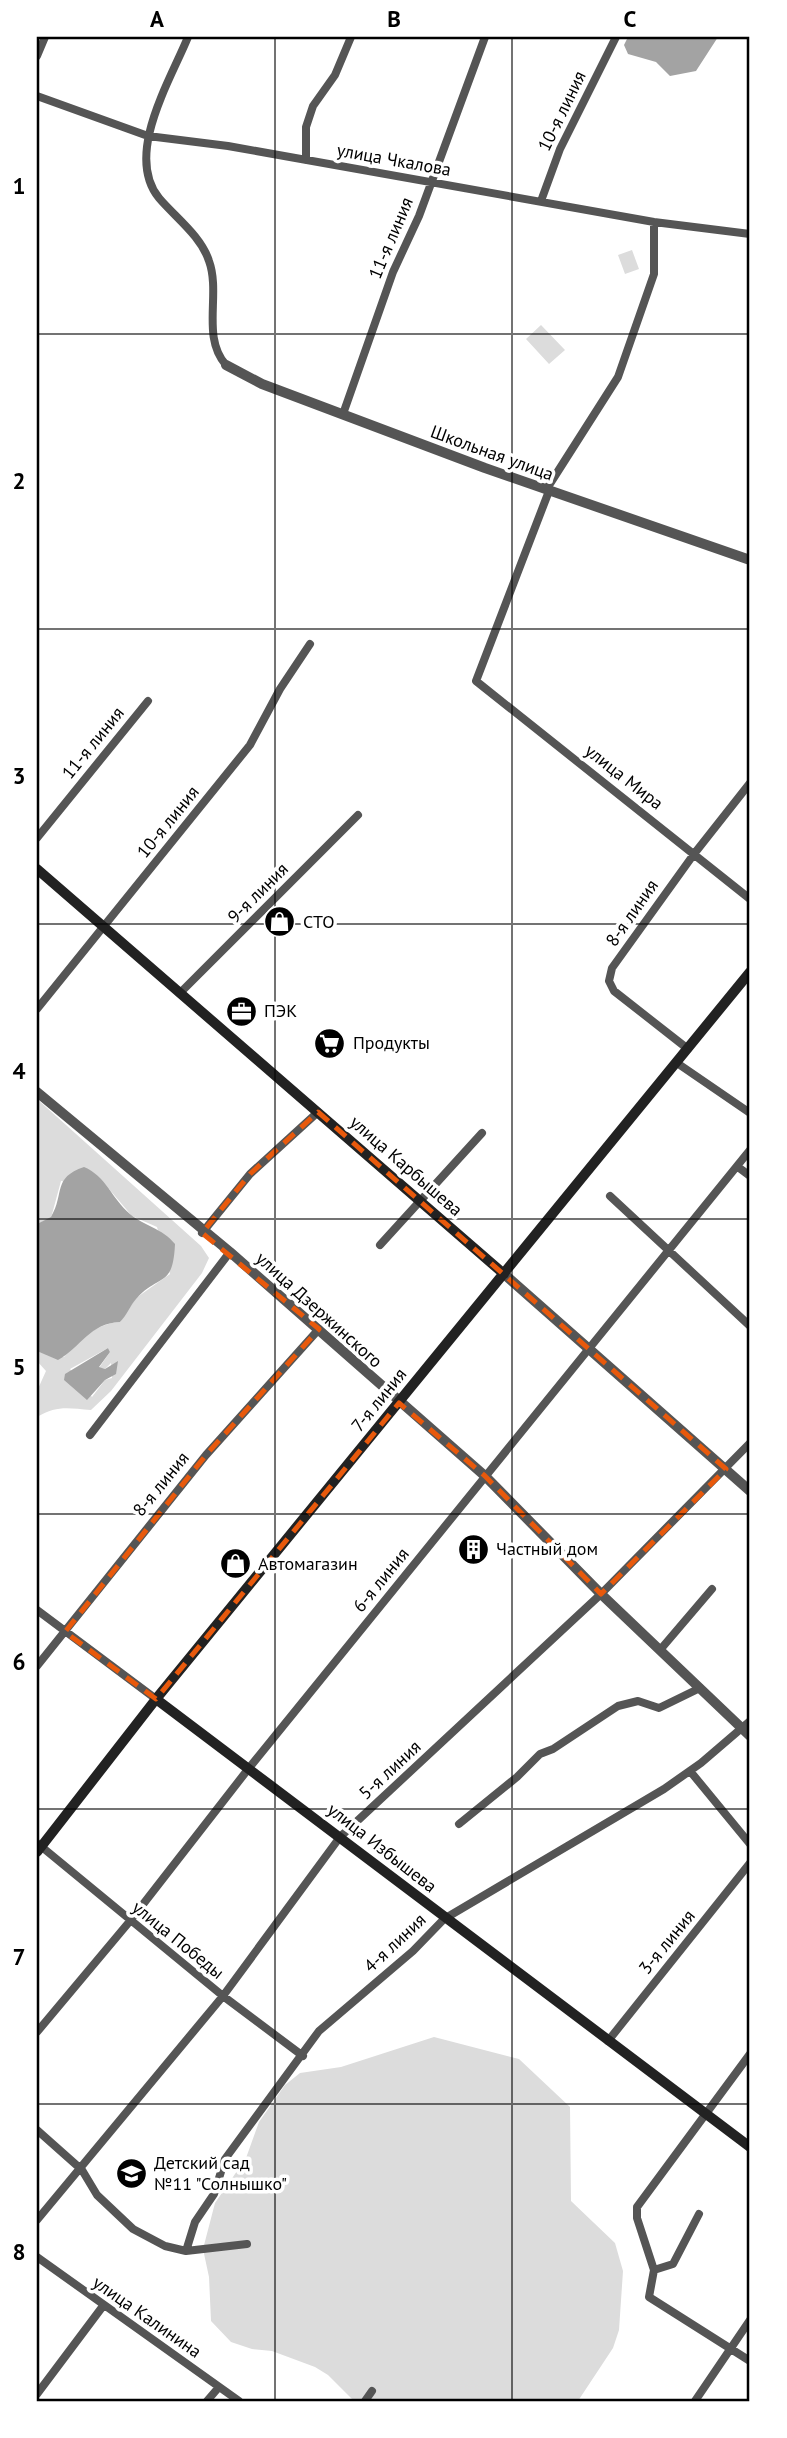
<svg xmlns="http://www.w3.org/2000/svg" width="787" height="2438" font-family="'PT Sans',sans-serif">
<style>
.green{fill:#dcdcdc;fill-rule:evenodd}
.water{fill:#a3a3a3}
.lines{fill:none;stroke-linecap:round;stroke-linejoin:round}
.minor{stroke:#555;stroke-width:8}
.tertiary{stroke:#555;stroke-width:10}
.secondary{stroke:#222;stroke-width:10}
.marked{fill:none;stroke:#e8590c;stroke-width:5;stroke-dasharray:14 9;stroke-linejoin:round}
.grid{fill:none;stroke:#000;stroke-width:2;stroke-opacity:0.55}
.labels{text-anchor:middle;stroke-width:7;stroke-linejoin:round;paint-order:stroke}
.street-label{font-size:18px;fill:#000;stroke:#fff}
.poi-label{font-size:18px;fill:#000;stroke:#fff;text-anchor:start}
.neatline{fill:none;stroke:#000;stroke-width:2.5}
.grid-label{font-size:23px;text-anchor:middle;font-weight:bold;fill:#000}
</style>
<rect width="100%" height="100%" fill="#fff"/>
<path class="green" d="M 632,250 L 639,269 L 625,274 L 618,255 Z
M 541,325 L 565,350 L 549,364 L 526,339 Z
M 37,1099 L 201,1246 L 209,1258 L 202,1273 L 111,1391 L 91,1410 C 68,1408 57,1405 37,1417 L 37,1391 L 46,1371 L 37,1361 L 37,1351 L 64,1357 C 80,1339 95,1324 120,1322 L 136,1298 L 170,1274 L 157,1227 L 132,1216 L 109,1189 L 61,1181 L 51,1218 L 37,1224 ZM 108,1348 L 110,1352 L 99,1368 L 105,1369 L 111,1363 L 112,1378 L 105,1380 L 92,1397 L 70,1369 Z
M 434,2037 L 519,2059 L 570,2107 L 571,2201 L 615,2243 L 623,2271 L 619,2330 L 613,2348 L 578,2401 L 354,2401 L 328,2375 L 315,2367 L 272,2351 L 252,2349 L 231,2342 L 211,2321 L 209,2277 L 203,2249 L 215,2203 L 246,2158 L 259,2122 L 285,2085 L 300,2073 L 341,2067 Z"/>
<path class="water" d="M 628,37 L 718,37 L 696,71 L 670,76 L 656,62 L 628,54 L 624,45 Z
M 84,1167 C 106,1176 112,1199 130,1214 C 144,1226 162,1228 175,1244 C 173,1289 159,1273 136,1299 C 130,1306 127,1315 120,1322 C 90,1323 81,1347 58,1360 L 37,1351 L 37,1224 L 51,1217 C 65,1193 52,1178 84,1167 Z
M 108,1348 L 110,1352 L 99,1367 L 105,1369 L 118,1361 L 116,1374 L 105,1380 L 87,1400 L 64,1380 L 65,1374 Z"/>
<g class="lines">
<path class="minor" d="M 188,37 C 170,81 124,155 159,198 C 176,218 201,236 209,261 C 221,294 201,337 226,365
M 37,56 L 45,37
M 37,96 L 148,136 L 228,146 L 654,222 L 750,234
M 306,160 L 306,127 L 313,106 L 335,75 L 351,37
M 541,201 L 560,149 L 616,37
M 343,414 L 393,272 L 419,216 L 485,37
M 546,490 L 618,377 L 654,274 L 654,222
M 549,491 L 476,681 L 750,899
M 37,838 L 148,701
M 181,992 L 358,815
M 37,1009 L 250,745 L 280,689 L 310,644
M 688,1049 L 614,991 L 609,981 L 612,968 L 694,854 L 750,783
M 677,1063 L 750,1113
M 738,1167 L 750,1176
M 610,1196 L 750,1326
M 202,1233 L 250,1174 L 318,1112
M 380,1245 L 482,1133
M 90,1435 L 230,1252
M 37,1610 L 156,1699
M 660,1650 L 712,1589
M 37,1666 L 206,1455 L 319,1329
M 690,1771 L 750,1844
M 459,1824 L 517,1777 L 540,1754 L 553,1749 L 618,1706 L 638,1701 L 659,1708 L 700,1688
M 37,1843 L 223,1996 L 303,2056
M 37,2032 L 130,1921 L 249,1768 L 750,1150
M 608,2041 L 750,1863
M 37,2130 L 82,2170 L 97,2195 L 133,2229 L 165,2246 L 186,2251 L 247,2244
M 699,2214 L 673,2264 L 654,2270 L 649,2297 L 750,2361
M 37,2220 L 223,1996 L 340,1837 L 601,1594 L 750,1443
M 186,2251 L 195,2222 L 214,2194 L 225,2159 L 319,2031 L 413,1951 L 444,1919 L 664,1789 L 701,1763 L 750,1721
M 37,2257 L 239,2401
M 654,2270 L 637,2218 L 637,2207 L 750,2054
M 37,2394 L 103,2306
M 207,2401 L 219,2387
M 365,2401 L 372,2391
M 695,2401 L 750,2320"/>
<path class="tertiary" d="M 226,365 L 262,384 L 485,468 L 750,560
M 37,1092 L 230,1252 L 485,1476 L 601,1594 L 750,1736
M 504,1274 L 750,1491"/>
<path class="secondary" d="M 37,869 L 504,1274
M 156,1699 L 750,2147
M 37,1852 L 156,1699 L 750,972"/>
</g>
<path class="marked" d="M 318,1112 L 726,1469 L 601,1594 L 485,1476 L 399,1403 L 156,1699 L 65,1632 L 206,1455 L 319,1329 L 202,1233 L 250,1174 Z"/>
<path class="grid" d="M 275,37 L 275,2401M 512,37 L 512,2401M 37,334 L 750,334M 37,629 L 750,629M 37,924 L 750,924M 37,1219 L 750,1219M 37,1514 L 750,1514M 37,1809 L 750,1809M 37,2104 L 750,2104"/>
<defs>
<symbol id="shop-disc" viewBox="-11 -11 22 22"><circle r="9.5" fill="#000" stroke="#fff"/><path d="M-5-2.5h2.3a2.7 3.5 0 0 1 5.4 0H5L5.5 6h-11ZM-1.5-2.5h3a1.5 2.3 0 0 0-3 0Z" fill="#fff"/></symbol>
<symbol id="office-disc" viewBox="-11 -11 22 22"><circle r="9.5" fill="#000" stroke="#fff"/><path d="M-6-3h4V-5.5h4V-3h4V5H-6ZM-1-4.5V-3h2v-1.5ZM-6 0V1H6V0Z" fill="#fff"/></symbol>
<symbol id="supermarket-disc" viewBox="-11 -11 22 22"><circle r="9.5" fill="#000" stroke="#fff"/><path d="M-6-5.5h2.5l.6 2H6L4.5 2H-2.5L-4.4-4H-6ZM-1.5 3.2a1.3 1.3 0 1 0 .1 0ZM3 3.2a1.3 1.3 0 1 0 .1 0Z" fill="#fff"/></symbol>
<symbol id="building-disc" viewBox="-11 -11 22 22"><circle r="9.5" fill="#000" stroke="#fff"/><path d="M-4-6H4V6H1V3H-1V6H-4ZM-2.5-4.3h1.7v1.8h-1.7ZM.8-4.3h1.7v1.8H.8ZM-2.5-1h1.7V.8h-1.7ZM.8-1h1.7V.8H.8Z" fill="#fff"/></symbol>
<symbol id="school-disc" viewBox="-11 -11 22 22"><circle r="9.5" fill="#000" stroke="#fff"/><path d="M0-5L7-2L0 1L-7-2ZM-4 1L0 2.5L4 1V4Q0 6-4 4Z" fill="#fff"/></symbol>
</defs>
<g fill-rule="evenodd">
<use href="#shop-disc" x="262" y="904" width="35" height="35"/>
<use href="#office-disc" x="224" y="994" width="35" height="35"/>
<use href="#supermarket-disc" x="312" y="1026" width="35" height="35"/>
<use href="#building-disc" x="456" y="1532" width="35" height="35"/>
<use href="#shop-disc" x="218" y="1546" width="35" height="35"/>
<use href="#school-disc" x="114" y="2156" width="35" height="35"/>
</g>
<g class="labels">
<g class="street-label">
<text transform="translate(562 111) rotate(-64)" y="6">10-я линия</text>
<text transform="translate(394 160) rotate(10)" y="6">улица Чкалова</text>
<text transform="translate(391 238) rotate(-67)" y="6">11-я линия</text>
<text transform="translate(492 453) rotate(20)" y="6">Школьная улица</text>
<text transform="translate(93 743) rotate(-51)" y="6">11-я линия</text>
<text transform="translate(624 777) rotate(38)" y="6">улица Мира</text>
<text transform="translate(168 822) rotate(-51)" y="6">10-я линия</text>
<text transform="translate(258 893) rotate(-45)" y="6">9-я линия</text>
<text transform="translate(632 913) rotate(-55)" y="6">8-я линия</text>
<text transform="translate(406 1166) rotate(41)" y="6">улица Карбышева</text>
<text transform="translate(319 1310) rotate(42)" y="6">улица Дзержинского</text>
<text transform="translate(379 1400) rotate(-51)" y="6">7-я линия</text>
<text transform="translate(161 1484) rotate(-51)" y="6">8-я линия</text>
<text transform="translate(381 1580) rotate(-51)" y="6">6-я линия</text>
<text transform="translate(390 1770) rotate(-43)" y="6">5-я линия</text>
<text transform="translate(382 1848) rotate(38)" y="6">улица Избышева</text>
<text transform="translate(178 1940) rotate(39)" y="6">улица Победы</text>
<text transform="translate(667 1942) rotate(-51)" y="6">3-я линия</text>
<text transform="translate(395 1943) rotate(-43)" y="6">4-я линия</text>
<text transform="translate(147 2317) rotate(35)" y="6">улица Калинина</text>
</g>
<g class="poi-label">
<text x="303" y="928">СТО</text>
<text x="264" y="1017">ПЭК</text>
<text x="353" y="1049">Продукты</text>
<text x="496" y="1555">Частный дом</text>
<text x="258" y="1570">Автомагазин</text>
<text x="154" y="2169">Детский сад<tspan x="154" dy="21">№11 "Солнышко"</tspan></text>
</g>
</g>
<rect width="787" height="2438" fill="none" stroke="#ffffff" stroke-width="77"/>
<rect x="38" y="38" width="710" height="2362" class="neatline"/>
<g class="grid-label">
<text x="157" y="27">A</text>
<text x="394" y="27">B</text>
<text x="630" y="27">C</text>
<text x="19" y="194">1</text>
<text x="19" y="489">2</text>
<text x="19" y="784">3</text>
<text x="19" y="1079">4</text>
<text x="19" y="1375">5</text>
<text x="19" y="1670">6</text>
<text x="19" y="1965">7</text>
<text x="19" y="2260">8</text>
</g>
</svg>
